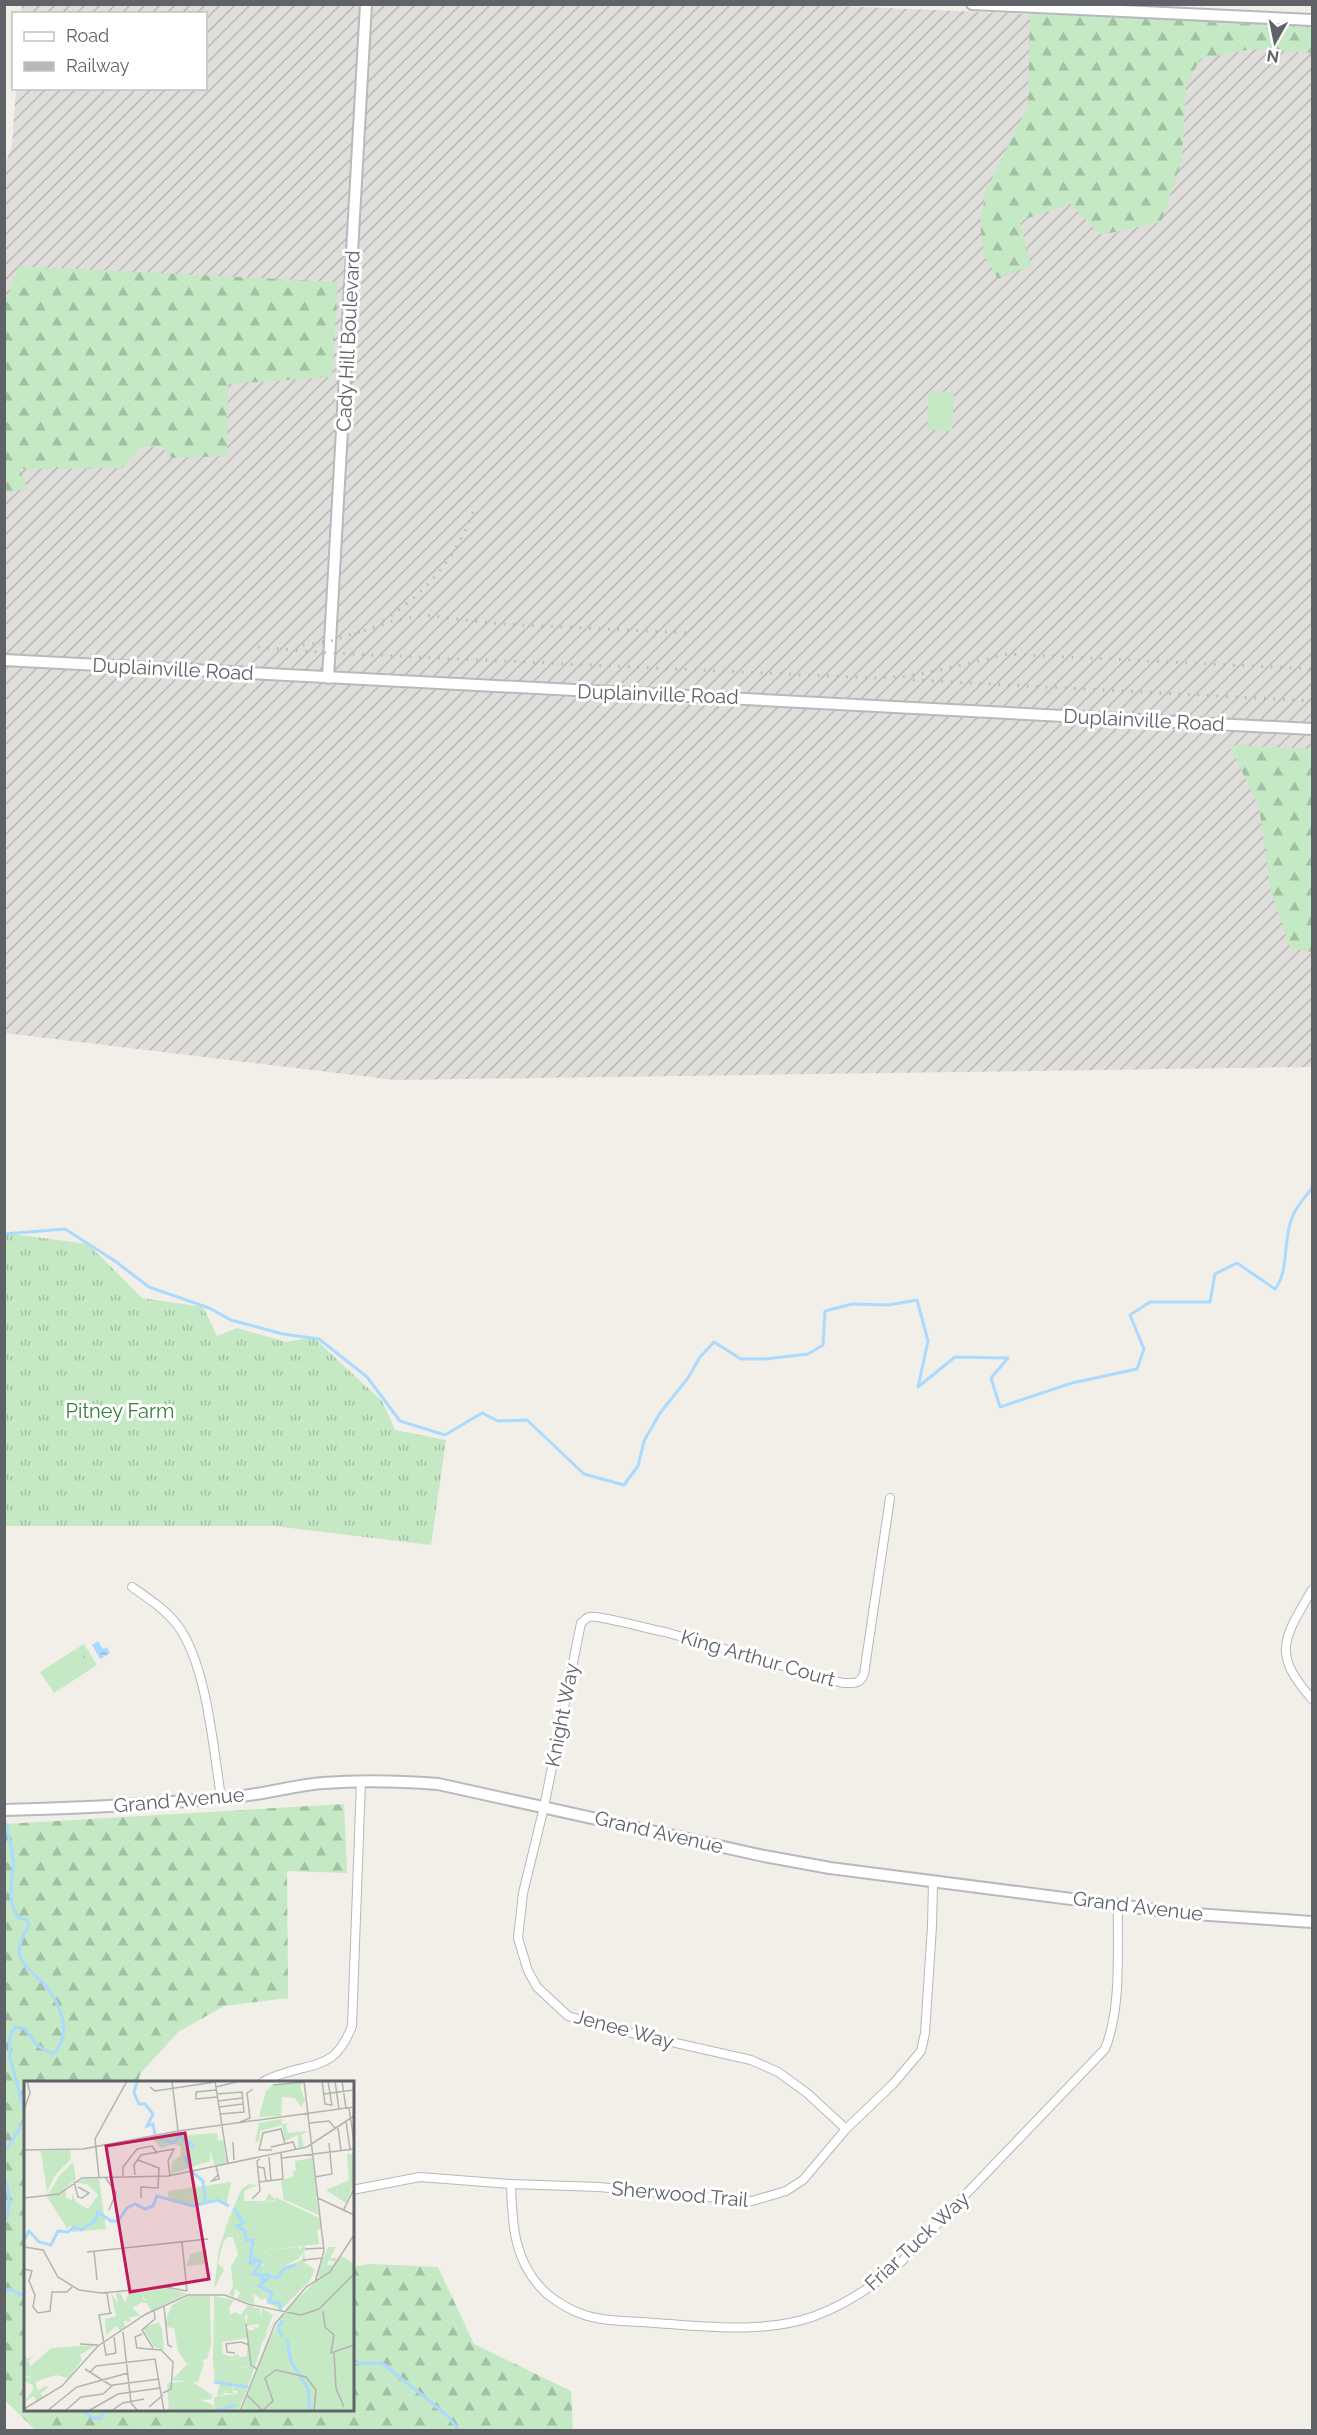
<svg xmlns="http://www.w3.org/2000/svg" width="1317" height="2435" font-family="Raleway,sans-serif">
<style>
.industrial{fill:url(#industrial-furrows)}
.grass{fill:url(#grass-tufts)}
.forest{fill:url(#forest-firs)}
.garden{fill:#c5e8c5}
.water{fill:url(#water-ripples)}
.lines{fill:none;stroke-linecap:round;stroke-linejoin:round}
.stream{stroke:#aadaff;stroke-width:3}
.street-casing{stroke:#b5b8bc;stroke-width:10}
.secondary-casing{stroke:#b6babf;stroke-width:14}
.street{stroke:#fff;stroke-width:8}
.secondary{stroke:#fff;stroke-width:10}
.rail{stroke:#b6b7b8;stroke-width:3;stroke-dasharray:1.5 8;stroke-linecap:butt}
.labels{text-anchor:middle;stroke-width:6;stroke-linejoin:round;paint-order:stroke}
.street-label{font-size:20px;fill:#5f6368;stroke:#fff}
.park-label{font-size:20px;fill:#348238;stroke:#fff}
.inset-river{fill:none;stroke:#aadaff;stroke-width:3}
.inset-road{fill:none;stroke:#b3b3b1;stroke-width:1.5}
.view{fill:#c2185b;fill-opacity:0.15;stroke:#c2185b;stroke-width:3}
.inset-edge{fill:none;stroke:#5f6368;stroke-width:3}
</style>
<defs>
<pattern id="industrial-furrows" width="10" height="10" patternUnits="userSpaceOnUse" patternTransform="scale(1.5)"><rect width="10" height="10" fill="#e0deda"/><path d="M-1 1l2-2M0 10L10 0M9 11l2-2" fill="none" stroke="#b9b8b5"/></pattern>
<pattern id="grass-tufts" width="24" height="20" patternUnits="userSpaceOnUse" patternTransform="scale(1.5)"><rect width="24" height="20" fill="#c5e8c5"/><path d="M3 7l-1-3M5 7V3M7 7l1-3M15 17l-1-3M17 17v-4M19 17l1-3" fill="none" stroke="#a3c0a4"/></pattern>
<pattern id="forest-firs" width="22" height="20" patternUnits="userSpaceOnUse" patternTransform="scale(1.5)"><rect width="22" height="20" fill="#c5e8c5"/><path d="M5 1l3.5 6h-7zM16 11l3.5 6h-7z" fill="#a3c0a4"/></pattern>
<pattern id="water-ripples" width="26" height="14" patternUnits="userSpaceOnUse" patternTransform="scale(1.5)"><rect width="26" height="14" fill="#aadaff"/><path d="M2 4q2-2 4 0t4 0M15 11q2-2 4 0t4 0" fill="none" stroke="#8eb4d2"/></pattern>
</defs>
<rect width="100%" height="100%" fill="#f1efe8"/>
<path class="industrial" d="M 790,4 L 1312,26 L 1312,1067 L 395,1080 L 5,1033 L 4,169 L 12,145 L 16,89 L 206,88 L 206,14 L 21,13 L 22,5 Z"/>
<path class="grass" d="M 5,1233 L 88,1244 L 142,1298 L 203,1307 L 217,1336 L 237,1328 L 286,1342 L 313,1337 L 382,1401 L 395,1430 L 446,1440 L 431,1545 L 274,1526 L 5,1526 Z
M 84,1644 L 97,1665 L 54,1693 L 40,1672 Z"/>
<path class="forest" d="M 1030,11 L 1312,28 L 1312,53 L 1252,49 L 1200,59 L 1186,86 L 1182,160 L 1161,222 L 1101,235 L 1070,204 L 1020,221 L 1031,266 L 998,279 L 984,255 L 980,222 L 986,191 L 1028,105 Z
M 19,266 L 338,282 L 332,377 L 228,384 L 227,456 L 172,458 L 161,447 L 141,447 L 123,468 L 20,469 L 27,489 L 5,493 L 5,302 Z
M 1229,745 L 1312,749 L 1312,952 L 1290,948 L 1271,892 L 1259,807 Z
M 344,1804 L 347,1873 L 287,1871 L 288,1998 L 224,2006 L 178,2032 L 140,2074 L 138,2082 L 26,2082 L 26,2410 L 352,2410 L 353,2267 L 370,2264 L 438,2267 L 474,2344 L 571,2391 L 573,2430 L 35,2430 L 5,2400 L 5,1824 Z"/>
<path class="garden" d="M 929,391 L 954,392 L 952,431 L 927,430 Z
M 80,1652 L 88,1665 L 60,1682 L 52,1669 Z"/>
<path class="water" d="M 98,1641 L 103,1649 L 107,1647 L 110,1653 L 100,1659 L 92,1645 Z"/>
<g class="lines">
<path class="stream" d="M 4,1234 L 65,1229 L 115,1261 L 149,1287 L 209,1308 L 231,1320 L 283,1334 L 319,1339 L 367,1377 L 400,1421 L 445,1435 L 482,1413 L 498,1421 L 527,1420 L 584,1474 L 624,1485 L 638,1466 L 644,1441 L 660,1413 L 688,1378 L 700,1357 L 714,1342 L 741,1359 L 765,1359 L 808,1354 L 823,1345 L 825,1311 L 852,1304 L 889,1305 L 917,1300 L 928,1341 L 918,1387 L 955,1357 L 1008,1358 L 991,1378 L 1000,1407 L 1072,1383 L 1137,1369 L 1144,1349 L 1130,1315 L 1150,1302 L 1210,1302 L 1215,1274 L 1237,1263 L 1275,1289 C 1290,1270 1282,1239 1293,1215 C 1297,1206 1306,1196 1312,1188
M 4,1818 C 8,1832 12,1847 13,1862 C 14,1884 4,1896 19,1918 L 27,1920 L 29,1925 C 24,1934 17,1945 20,1956 C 24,1968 36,1975 44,1984 C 60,2002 74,2035 53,2054 L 38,2046 L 25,2029 L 15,2027 L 9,2039 L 10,2058 L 26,2117
M 4,2149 L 9,2146 L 26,2118
M 4,2177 C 10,2191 11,2210 4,2223
M 4,2291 L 9,2289 L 26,2297
M 352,2363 L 382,2363 L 449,2417 L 458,2430
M 81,2410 L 93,2418 L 101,2418 L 104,2410
M 160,2410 L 164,2412 L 168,2410"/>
<defs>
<path id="street" d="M 132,1587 C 148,1598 166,1610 178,1626 C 207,1666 213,1747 221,1797
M 1312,1590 C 1284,1638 1271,1653 1312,1699
M 263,2082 C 270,2077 278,2075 285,2073 C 322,2062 337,2065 352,2026 L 361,1781
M 846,2129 L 807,2093 L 778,2072 L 751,2060 L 601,2026 L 568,2016 L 537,1987 L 528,1971 L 518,1938 L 523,1893 L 544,1807 L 581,1623 C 584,1621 586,1618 589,1617 C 596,1614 652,1630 665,1632 L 843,1683 C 854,1683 859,1685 864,1674 L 890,1498
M 511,2184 C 512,2225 514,2263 546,2293 C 555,2301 570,2310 582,2314 C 603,2322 631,2321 654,2323 C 705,2326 762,2334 812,2317 C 846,2305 874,2286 901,2262 L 1105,2049 C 1122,2007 1117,1950 1118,1904
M 352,2190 L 420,2177 L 511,2184 L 599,2187 L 752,2201 L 786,2191 L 803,2180 L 846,2129 L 893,2084 L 921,2051 L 925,2033 L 932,1926 L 933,1883"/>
<path id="secondary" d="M 972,4 L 1312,20
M 4,660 L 1312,729
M 328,678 L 366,4
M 4,1810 C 84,1808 163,1804 242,1796 C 269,1793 296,1785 323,1783 C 361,1780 400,1781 438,1784 L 764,1856 L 830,1868 L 1180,1913 L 1312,1922"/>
</defs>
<use href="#street" class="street-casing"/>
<use href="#secondary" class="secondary-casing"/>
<use href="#street" class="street"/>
<use href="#secondary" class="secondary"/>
<path class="rail" d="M 383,621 C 426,593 457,557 474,509
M 355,634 L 393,621 L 423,615 L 501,624 L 691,633
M 303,645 L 331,641 L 361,631
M 258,647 L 330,653 L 872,678 L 907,676 L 936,671 L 1008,654 L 1312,669
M 913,680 L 1312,701"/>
</g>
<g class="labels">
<g class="street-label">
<text transform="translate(348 341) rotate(-87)" y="7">Cady Hill Boulevard</text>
<text transform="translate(173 669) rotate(3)" y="7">Duplainville Road</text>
<text transform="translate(658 694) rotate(2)" y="7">Duplainville Road</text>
<text transform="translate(1144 720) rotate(3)" y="7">Duplainville Road</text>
<text transform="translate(758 1658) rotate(16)" y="7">King Arthur Court</text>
<text transform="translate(562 1715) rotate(-79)" y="7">Knight Way</text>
<text transform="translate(179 1800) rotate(-5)" y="7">Grand Avenue</text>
<text transform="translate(659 1832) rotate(13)" y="7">Grand Avenue</text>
<text transform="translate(1138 1906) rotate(7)" y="7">Grand Avenue</text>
<text transform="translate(624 2029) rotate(15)" y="7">Jenee Way</text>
<text transform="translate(680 2194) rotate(5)" y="7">Sherwood Trail</text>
<text transform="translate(917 2241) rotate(-43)" y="7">Friar Tuck Way</text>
</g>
<g class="park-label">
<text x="120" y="1418">Pitney Farm</text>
</g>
</g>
<g transform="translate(24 2081)">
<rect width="330" height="330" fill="#f1efe8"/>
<path d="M 323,73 L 330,73 L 330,103 L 322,122 L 302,109 L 325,99 ZM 60,98 L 75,98 L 82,148 L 48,151 L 42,117 L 48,119 L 48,113 L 52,121 L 64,128 L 74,114 L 63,103 L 51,102 ZM 207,101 L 202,124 L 196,120 L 167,125 L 144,116 L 144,110 ZM 292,115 L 295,134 L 259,118 ZM 251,116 L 295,137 L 297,148 L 293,149 L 295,163 L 243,169 L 275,177 L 259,186 L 239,169 L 225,170 L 212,124 L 251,120 ZM 318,175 L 327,181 L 330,177 L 330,330 L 217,330 L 242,265 L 261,230 ZM 291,189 L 285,201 L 257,224 L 258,219 L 239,195 ZM 142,206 L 163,213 L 127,230 L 123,222 L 118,222 L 121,219 L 118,212 ZM 190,215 L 210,219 L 205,227 L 208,242 L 220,240 L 221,256 L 190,260 L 195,258 L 191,256 ZM 225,227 L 236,227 L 236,243 L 222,245 ZM 256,231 L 238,262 L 214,330 L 190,330 L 208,324 L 215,315 L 211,304 L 207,309 L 212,312 L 203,312 L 201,308 L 201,313 L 193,315 L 196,302 L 190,302 L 191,282 L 223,275 L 222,284 L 214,286 L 225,287 L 224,253 L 242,253 Z" fill="#c5e8c5"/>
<path d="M 279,1 L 276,6 L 281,19 L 277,26 L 271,17 L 258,16 L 257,35 L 235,36 L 242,10 L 247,5 ZM 258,38 L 258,43 L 267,42 L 262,44 L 264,52 L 284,50 L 277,54 L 280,65 L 274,67 L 274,54 L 261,60 L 258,44 L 236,50 L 235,60 L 231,62 L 235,42 ZM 156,50 L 162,54 L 193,52 L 194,60 L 199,59 L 203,82 L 191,85 L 186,70 L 186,80 L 147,93 L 148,81 L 156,75 L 157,66 L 151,63 L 137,67 L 127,56 ZM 46,69 L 47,78 L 32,93 L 23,111 L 17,70 ZM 49,81 L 52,98 L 41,107 L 47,145 L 43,147 L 23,116 L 35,95 ZM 269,90 L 272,90 L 274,99 L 272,117 L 260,119 L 257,100 L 270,95 ZM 225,103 L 233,104 L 220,110 L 220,120 L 241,120 L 245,112 L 251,119 L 227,123 L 222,128 L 229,142 L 228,152 L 238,152 L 230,161 L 221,132 L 208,130 L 217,109 ZM 206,134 L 219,156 L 228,194 L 236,196 L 234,204 L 241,217 L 238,219 L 229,212 L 230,223 L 213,218 L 216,212 L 211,207 L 210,216 L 205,213 L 209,206 L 207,186 L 214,173 L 209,156 L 203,156 L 199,162 L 194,182 L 200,189 L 190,208 L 195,168 ZM 230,162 L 259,186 L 278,179 L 280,170 L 281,182 L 290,188 L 287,193 L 277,190 L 270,193 L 267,203 L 280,205 L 259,227 L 255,216 L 258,214 L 246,210 L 247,194 L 233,176 ZM 279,165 L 283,167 L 274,178 L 260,183 L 243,169 L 275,166 L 275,169 ZM 304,166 L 312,166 L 306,177 L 313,177 L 311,181 L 305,179 L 303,184 L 310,184 L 302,194 L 292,196 ZM 183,168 L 181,183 L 162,185 L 167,173 ZM 126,209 L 118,212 L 120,220 L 108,227 L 117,235 L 105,236 L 107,241 L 99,240 L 102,247 L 97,250 L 92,245 L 82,254 L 81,238 L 92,235 L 87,212 L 94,223 L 92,212 L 96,211 L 101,222 L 105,211 ZM 165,215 L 186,215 L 187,264 L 183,278 L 162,282 L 154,270 L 150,247 L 142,246 L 141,241 L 148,224 ZM 190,215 L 191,256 L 199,259 L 221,256 L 220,240 L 209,243 L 206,234 L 211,231 L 217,234 L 224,224 L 231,226 L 223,230 L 226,232 L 221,235 L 223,249 L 231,249 L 229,245 L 234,248 L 238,227 L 249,234 L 240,256 L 226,256 L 229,282 L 238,265 L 222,311 L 207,309 L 214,304 L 214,296 L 226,295 L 223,286 L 214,288 L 222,284 L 224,257 L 198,261 L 199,273 L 207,276 L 213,273 L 216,276 L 192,282 L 189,289 ZM 135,241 L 138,248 L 140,269 L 130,266 L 119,247 ZM 72,264 L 56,274 L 58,279 L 44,297 L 32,294 L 11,301 L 14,310 L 21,305 L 25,306 L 17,312 L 18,316 L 12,320 L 10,315 L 0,321 L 9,309 L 9,304 L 0,300 L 1,296 L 9,297 L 0,294 L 0,273 L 4,278 L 11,273 L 4,280 L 7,285 L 27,267 ZM 167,300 L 188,314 L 188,318 L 177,319 L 189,324 L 189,330 L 145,330 L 143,302 Z" fill="#c5e8c5"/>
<path d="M 208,130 L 221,132 L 233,176 L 239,186 L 246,187 L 246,209 L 259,214 L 255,216 L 259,219 L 257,229 L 244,222 L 234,204 L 236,196 L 228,194 L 219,156 L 206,139 ZM 176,278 L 180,281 L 174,301 L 148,299 L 166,280 ZM 222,311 L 214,330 L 190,330 L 190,316 Z" fill="#c5e8c5"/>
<path d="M 288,77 L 293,115 L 269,117 L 266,100 L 273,99 L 271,80 Z" fill="#c5e8c5"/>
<path class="inset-river" d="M 113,0 L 110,12 L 115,23 L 121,23 L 129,33 L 123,45 L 129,43 L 131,53M 134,57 L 149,62 L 156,54 L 161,61 L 166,61 L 169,65 L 163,65 L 165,76 L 161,77 L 167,89M 167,90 L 179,100 L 181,121M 210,127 L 219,142 L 213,145 L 221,150 L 222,159 L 229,159 L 226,182 L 230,182 L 231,178 L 237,181 L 229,193 L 239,194 L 237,198 L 242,199 L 235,205 L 248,212 L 245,221 L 255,222 L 257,229M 0,159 L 5,150 L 15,161 L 27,164 L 34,150 L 44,151 L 50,146 L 57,149 L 71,140 L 74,131 L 87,140 L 94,140 L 103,127 L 111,123 L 121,128 L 129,125 L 133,115 L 169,125 L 193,119 L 205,125M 243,199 L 243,194 L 253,197 L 261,187 L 272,184M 258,256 L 254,245 L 259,240M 263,258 L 267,280 L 284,308 L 286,330M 190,301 L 224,306M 191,330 L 211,324"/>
<path class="inset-road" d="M 148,0 L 154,50M 191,0 L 204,83M 280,0 L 300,170 L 291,201M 298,0 L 301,23 L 307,24M 304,0 L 308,25M 311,0 L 315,28M 318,0 L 322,27M 249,4 L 280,1M 126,6 L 131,10 L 191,1M 192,6 L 216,0M 192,9 L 172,11 L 172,18 L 193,16M 193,13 L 218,11 L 220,31 L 196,33M 300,13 L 330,9M 194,20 L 218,17M 195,26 L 219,23M 325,27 L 330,61M 0,29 L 6,12 L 3,0M 322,40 L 326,68M 216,41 L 226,37 L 223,12 L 229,8M 285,42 L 305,40 L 312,48M 314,47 L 317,69M 209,61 L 210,79M 247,66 L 269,61 L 272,69M 0,69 L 59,68 L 154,50 L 330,26M 248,69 L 235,69 L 239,52 L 257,48 L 261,63M 245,76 L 247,100M 258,77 L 330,68M 114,79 L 135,87 L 134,107 L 117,106 L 117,117M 192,85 L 195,97 L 195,98 L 188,100 L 194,94M 234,86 L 240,87 L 242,100M 111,94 L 110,84 L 117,74 L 150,68 L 144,80 L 146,95M 99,95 L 99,86 L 113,68 L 128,65 L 133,72M 75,96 L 71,58 L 103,0M 81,96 L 92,112 L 85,129M 291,96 L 308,93 L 305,62M 50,101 L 54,116 L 58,117 L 65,112 L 54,106M 235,101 L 259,98 L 257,72M 0,117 L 35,113 L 58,97 L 144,95 L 283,66 L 330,35M 294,117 L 330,134M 228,118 L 236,110 L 233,80 L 236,78M 319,130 L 330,108M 158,161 L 163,210M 0,166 L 19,169 L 34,196 L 55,209 L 77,212 L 142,206 L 163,210M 281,168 L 300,167M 70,170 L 73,199M 63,171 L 184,158M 279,179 L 298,177M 0,188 L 8,190 L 5,200 L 11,214 L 9,226 L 14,232 L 26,230 L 28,211 L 43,211 L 48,206M 83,212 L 86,232M 140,226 L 144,264 L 148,266M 299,230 L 301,246 L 310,254 L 307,272 L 330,264M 88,232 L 75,234 L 82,274 L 92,272 L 90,256M 222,243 L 227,284 L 233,288M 99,251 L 107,322 L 114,330M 118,253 L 111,256 L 113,267 L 137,269 L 149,281 L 147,308 L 139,312M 56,263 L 74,264M 129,267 L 118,249 L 131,238 L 130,229M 211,272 L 203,271 L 202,263 L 217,261 L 225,264M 310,272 L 312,307 L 320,326M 61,288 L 88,305M 66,291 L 72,285 L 131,278 L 140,330M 223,314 L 239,330M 125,326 L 139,314M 0,328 L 38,305 L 74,265 L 122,233 L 164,214 L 201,214 L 224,223 L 277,234 L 295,228 L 330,193M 66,329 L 94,313 L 136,307M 239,329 L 249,320 L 241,297 L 252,289 L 282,296 L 292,309 L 290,330M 23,330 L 53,306 L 104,292M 41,330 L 57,316 L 79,313 L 89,304 L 135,298M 87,330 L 99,322 L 120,318M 216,330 L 251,243 L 282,206 L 306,191 L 330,154"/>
<path class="view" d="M 161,52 L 185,198 L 106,211 L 82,65 Z"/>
<rect width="330" height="330" class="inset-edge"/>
</g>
<rect width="1317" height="2435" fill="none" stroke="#5f6368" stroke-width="12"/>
<rect x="12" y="12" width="195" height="78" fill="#ffffff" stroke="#bfc1c3" stroke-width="1.5"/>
<rect x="24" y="32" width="30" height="9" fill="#ffffff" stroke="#bfc1c3" stroke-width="1.5"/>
<text x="66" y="42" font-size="18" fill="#5f6368">Road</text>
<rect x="24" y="62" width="30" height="9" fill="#b6b7b8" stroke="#bfc1c3" stroke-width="1.5"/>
<text x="66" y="72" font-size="18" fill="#5f6368">Railway</text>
<g transform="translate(1275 42) rotate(189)" stroke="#ffffff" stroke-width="4.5" paint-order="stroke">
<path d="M0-4.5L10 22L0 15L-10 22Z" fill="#5f6368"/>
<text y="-9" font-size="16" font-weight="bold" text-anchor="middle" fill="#5f6368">N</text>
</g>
</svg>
